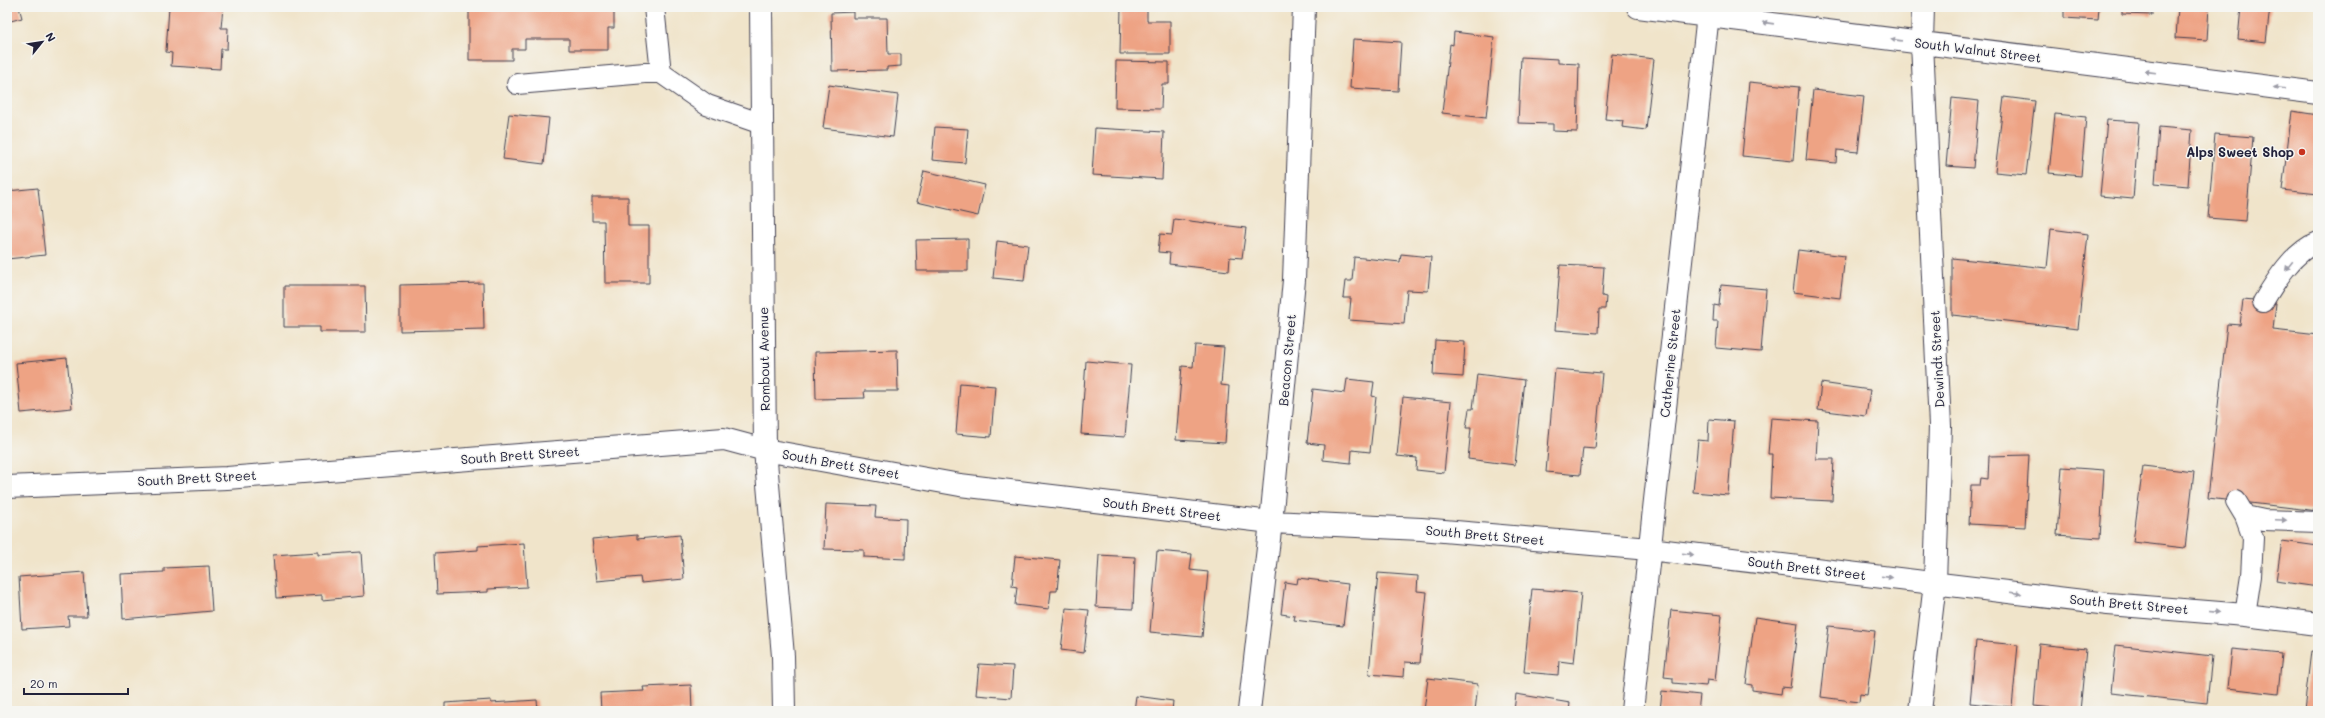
<svg xmlns="http://www.w3.org/2000/svg" width="2325" height="718" font-family="Mali,sans-serif">
<style>
.building{fill:#eea384}
.lines{fill:none;stroke-linecap:round;stroke-linejoin:round}
.service-casing{stroke:#413f50;stroke-width:22}
.minor-casing{stroke:#413f50;stroke-width:24}
.service{stroke:#fff;stroke-width:20}
.minor{stroke:#fff;stroke-width:22}
.oneway{fill:#9c9ca7}
.poi-dot{fill:#c8321e;stroke:#f6f6f2;stroke-width:1.5}
.labels{text-anchor:middle;stroke-width:3;stroke-linejoin:round;paint-order:stroke}
.street-label{font-size:13px;fill:#22223b;stroke:#f6f6f2}
.poi-label{font-size:13px;font-weight:bold;fill:#22223b;stroke:#f6f6f2;text-anchor:end}
</style>
<rect width="100%" height="100%" fill="#f6f6f2"/>
<filter id="ink" filterUnits="userSpaceOnUse"><feTurbulence type="fractalNoise" baseFrequency=".025" numOctaves="2"/><feDisplacementMap in="SourceGraphic" scale="8" xChannelSelector="R" yChannelSelector="G"/><feConvolveMatrix kernelMatrix="1 2 1 2 8 2 1 2 1" color-interpolation-filters="sRGB"/></filter>
<filter id="wash" filterUnits="userSpaceOnUse"><feTurbulence type="fractalNoise" baseFrequency=".012" numOctaves="4" result="noise"/><feDisplacementMap in="SourceGraphic" scale="16" xChannelSelector="R" yChannelSelector="G"/><feGaussianBlur stdDeviation="0.9" result="paint"/><feColorMatrix in="noise" values="0 0 0 0 0 0 0 0 0 0 0 0 0 0 0 0 0 1.4 0 .05"/><feComposite in="paint" operator="in"/></filter>
<g filter="url(#wash)">
<rect width="100%" height="100%" fill="#f0e4ca"/>
<g id="blocks">
<path class="building" d="M 7,7 L 19,7 L 22,18 L 7,22 Z
M 169,7 L 223,7 L 221,28 L 228,28 L 227,49 L 221,49 L 220,69 L 171,66 L 172,53 L 166,52 Z
M 469,7 L 614,7 L 614,28 L 608,28 L 608,50 L 569,50 L 569,39 L 525,39 L 525,49 L 512,49 L 512,60 L 469,60 Z
M 1121,7 L 1147,7 L 1147,21 L 1170,21 L 1170,54 L 1120,54 Z
M 2064,7 L 2099,7 L 2098,20 L 2064,18 Z
M 2122,7 L 2152,7 L 2152,15 L 2122,14 Z
M 2178,7 L 2209,7 L 2207,40 L 2176,38 Z
M 2241,7 L 2270,7 L 2266,42 L 2238,39 Z
M 853,12 L 853,18 L 887,18 L 888,54 L 901,54 L 901,66 L 887,67 L 887,70 L 832,71 L 831,13 Z
M 1454,32 L 1494,37 L 1486,118 L 1442,113 L 1450,44 L 1453,45 Z
M 1353,39 L 1401,42 L 1398,91 L 1350,88 Z
M 1612,54 L 1654,59 L 1646,130 L 1622,127 L 1623,121 L 1605,119 Z
M 1521,57 L 1558,59 L 1558,63 L 1579,64 L 1577,132 L 1553,131 L 1553,124 L 1518,123 Z
M 1116,61 L 1169,62 L 1169,84 L 1162,84 L 1161,109 L 1115,108 Z
M 1749,82 L 1799,87 L 1793,161 L 1742,156 Z
M 829,85 L 898,95 L 893,137 L 823,128 Z
M 1813,90 L 1864,96 L 1858,152 L 1837,150 L 1836,163 L 1806,160 Z
M 2004,97 L 2035,101 L 2026,175 L 1995,172 Z
M 1952,98 L 1979,101 L 1973,168 L 1946,166 Z
M 2292,111 L 2318,115 L 2318,194 L 2282,190 Z
M 509,114 L 549,118 L 544,164 L 503,159 Z
M 2055,114 L 2086,117 L 2081,176 L 2049,173 Z
M 2107,120 L 2139,122 L 2133,199 L 2100,196 Z
M 935,127 L 968,129 L 965,163 L 932,160 Z
M 2159,127 L 2192,130 L 2188,186 L 2155,183 Z
M 1095,128 L 1164,132 L 1162,179 L 1092,175 Z
M 2215,134 L 2253,137 L 2246,221 L 2208,218 Z
M 924,171 L 985,185 L 978,216 L 917,202 Z
M 38,188 L 45,255 L 7,259 L 7,191 Z
M 592,197 L 628,197 L 628,226 L 649,226 L 649,283 L 605,283 L 604,221 L 592,221 Z
M 1174,219 L 1246,228 L 1242,258 L 1230,257 L 1229,271 L 1169,264 L 1170,253 L 1158,252 L 1160,234 L 1172,235 Z
M 2051,229 L 2088,234 L 2078,329 L 1952,315 L 1952,258 L 2047,268 Z
M 968,239 L 968,271 L 917,271 L 916,240 Z
M 997,241 L 1028,245 L 1024,281 L 993,278 Z
M 1798,250 L 1845,256 L 1840,298 L 1793,292 Z
M 1401,254 L 1431,257 L 1428,291 L 1407,290 L 1404,324 L 1349,320 L 1351,298 L 1343,298 L 1345,281 L 1352,281 L 1354,257 L 1400,262 Z
M 1560,265 L 1604,267 L 1602,296 L 1606,297 L 1605,309 L 1599,309 L 1598,333 L 1555,330 Z
M 483,283 L 484,329 L 400,331 L 400,285 Z
M 1721,285 L 1766,289 L 1761,352 L 1716,348 L 1718,321 L 1713,321 L 1714,305 L 1719,306 Z
M 284,286 L 365,286 L 366,332 L 320,332 L 320,327 L 284,327 Z
M 2243,300 L 2276,303 L 2273,330 L 2318,335 L 2318,511 L 2208,498 L 2227,324 L 2240,325 Z
M 1435,340 L 1465,342 L 1463,377 L 1433,375 Z
M 1195,345 L 1224,347 L 1221,385 L 1229,386 L 1225,443 L 1176,440 L 1182,366 L 1193,367 Z
M 897,350 L 898,391 L 864,391 L 865,398 L 816,399 L 815,352 Z
M 67,358 L 72,408 L 21,413 L 16,363 Z
M 1086,361 L 1131,365 L 1125,437 L 1081,434 Z
M 1555,369 L 1602,373 L 1595,449 L 1583,448 L 1580,475 L 1546,472 Z
M 1477,374 L 1524,380 L 1515,465 L 1468,459 L 1471,428 L 1466,428 L 1469,409 L 1473,409 Z
M 1347,379 L 1374,382 L 1372,396 L 1376,397 L 1370,452 L 1352,450 L 1351,463 L 1323,460 L 1324,445 L 1307,443 L 1313,389 L 1345,393 Z
M 960,383 L 995,386 L 991,437 L 956,434 Z
M 1821,383 L 1870,390 L 1866,416 L 1818,410 Z
M 1403,397 L 1451,402 L 1444,473 L 1416,470 L 1417,458 L 1397,456 Z
M 1771,418 L 1818,421 L 1816,459 L 1834,459 L 1832,501 L 1770,498 L 1772,454 L 1768,454 Z
M 1709,419 L 1734,421 L 1728,495 L 1693,492 L 1698,440 L 1708,441 Z
M 2029,455 L 2025,527 L 1969,524 L 1971,485 L 1980,485 L 1981,478 L 1988,479 L 1989,456 Z
M 2143,466 L 2194,472 L 2185,548 L 2133,542 Z
M 2062,467 L 2104,470 L 2100,538 L 2057,535 Z
M 826,504 L 876,506 L 875,517 L 906,519 L 905,559 L 864,557 L 864,550 L 824,549 Z
M 637,535 L 637,539 L 680,535 L 684,579 L 641,583 L 640,577 L 597,581 L 592,539 Z
M 2282,541 L 2318,546 L 2318,587 L 2276,581 Z
M 524,543 L 527,587 L 488,589 L 488,592 L 437,594 L 435,553 L 478,550 L 478,546 Z
M 1157,551 L 1192,554 L 1190,570 L 1208,572 L 1202,637 L 1150,632 Z
M 318,552 L 318,555 L 361,552 L 364,596 L 322,600 L 322,595 L 276,598 L 273,555 Z
M 1099,555 L 1135,557 L 1133,609 L 1096,607 Z
M 1015,556 L 1060,560 L 1057,591 L 1051,591 L 1049,609 L 1015,605 L 1017,587 L 1012,586 Z
M 209,566 L 212,611 L 123,619 L 121,574 L 164,572 L 164,568 Z
M 84,572 L 87,616 L 68,616 L 69,626 L 22,629 L 19,577 Z
M 1378,573 L 1418,576 L 1417,591 L 1427,592 L 1420,663 L 1405,662 L 1404,677 L 1369,674 Z
M 1298,578 L 1348,584 L 1343,626 L 1294,620 L 1295,616 L 1281,614 L 1285,582 L 1297,584 Z
M 1532,589 L 1581,593 L 1574,663 L 1559,661 L 1558,675 L 1524,672 Z
M 1066,608 L 1089,610 L 1084,653 L 1061,650 Z
M 1671,610 L 1722,615 L 1715,681 L 1707,680 L 1706,686 L 1673,683 L 1673,678 L 1664,677 Z
M 1755,617 L 1798,623 L 1790,688 L 1782,687 L 1781,694 L 1752,690 L 1752,685 L 1746,684 Z
M 1829,626 L 1875,631 L 1867,695 L 1860,694 L 1859,702 L 1821,697 Z
M 1976,641 L 2018,645 L 2012,707 L 1970,703 Z
M 2039,644 L 2086,649 L 2080,711 L 2034,706 Z
M 2116,645 L 2212,656 L 2207,703 L 2111,693 Z
M 2232,649 L 2282,654 L 2278,694 L 2228,688 Z
M 2311,651 L 2318,652 L 2318,711 L 2304,711 Z
M 979,664 L 1013,666 L 1011,698 L 976,695 Z
M 1428,678 L 1478,684 L 1475,711 L 1424,711 Z
M 691,685 L 692,711 L 601,711 L 600,693 L 644,691 L 643,687 Z
M 1662,691 L 1700,695 L 1698,711 L 1660,711 Z
M 1516,694 L 1570,703 L 1569,711 L 1514,711 Z
M 1136,696 L 1173,701 L 1172,711 L 1134,711 Z
M 491,700 L 491,703 L 537,700 L 538,711 L 445,711 L 445,703 Z"/>
</g>
</g>
<g filter="url(#ink)">
<use href="#blocks" fill-opacity="0" stroke="#413f50" stroke-width="1"/>
<g class="lines">
<defs>
<path id="service" d="M 654,7 L 661,73
M 517,84 L 645,73 L 661,73 L 707,105 L 762,124
M 2263,302 C 2276,280 2294,251 2318,242
M 2236,501 L 2245,516 L 2264,520 L 2318,522
M 2245,615 L 2251,576 L 2253,538 L 2245,516"/>
<path id="minor" d="M 761,7 L 765,450 L 783,656 L 784,711
M 1638,7 L 2318,93
M 7,487 L 227,478 L 724,439 L 765,450 L 960,485 L 1271,522 L 1421,529 L 1649,549 L 2108,604 L 2245,615 L 2318,624
M 1249,711 L 1271,522 L 1294,280 L 1304,7
M 1632,711 L 1708,14
M 1920,711 L 1935,583 L 1940,426 L 1922,43 L 1923,7"/>
</defs>
<use href="#service" class="service-casing"/>
<use href="#minor" class="minor-casing"/>
<use href="#service" class="service"/>
<use href="#minor" class="minor"/>
</g>
<defs><path id="oneway-solid" d="M-6-.8H1V-3.2L6.5 0L1 3.2V.8H-6Z"/></defs>
<g class="oneway">
<use href="#oneway-solid" transform="translate(1768 23) rotate(-172)"/>
<use href="#oneway-solid" transform="translate(1896 40) rotate(-172)"/>
<use href="#oneway-solid" transform="translate(2150 72) rotate(-173)"/>
<use href="#oneway-solid" transform="translate(2279 88) rotate(-173)"/>
<use href="#oneway-solid" transform="translate(2289 266) rotate(129)"/>
<use href="#oneway-solid" transform="translate(2281 520) rotate(2)"/>
<use href="#oneway-solid" transform="translate(1688 554) rotate(7)"/>
<use href="#oneway-solid" transform="translate(1887 577) rotate(7)"/>
<use href="#oneway-solid" transform="translate(2016 593) rotate(7)"/>
<use href="#oneway-solid" transform="translate(2215 612) rotate(5)"/>
</g>
</g>
<circle class="poi-dot" cx="2302" cy="152" r="4"/>
<g class="labels">
<g class="street-label">
<text transform="translate(1978 50) rotate(7)" y="5">South Walnut Street</text>
<text transform="translate(764 359) rotate(-91)" y="5">Rombout Avenue</text>
<text transform="translate(1937 359) rotate(-93)" y="5">Dewindt Street</text>
<text transform="translate(1287 360) rotate(-85)" y="5">Beacon Street</text>
<text transform="translate(1670 363) rotate(-84)" y="5">Catherine Street</text>
<text transform="translate(520 455) rotate(-4)" y="5">South Brett Street</text>
<text transform="translate(841 464) rotate(10)" y="5">South Brett Street</text>
<text transform="translate(197 478) rotate(-3)" y="5">South Brett Street</text>
<text transform="translate(1162 509) rotate(7)" y="5">South Brett Street</text>
<text transform="translate(1485 535) rotate(5)" y="5">South Brett Street</text>
<text transform="translate(1807 568) rotate(7)" y="5">South Brett Street</text>
<text transform="translate(2129 604) rotate(5)" y="5">South Brett Street</text>
</g>
<g class="poi-label">
<text x="2294" y="157">Alps Sweet Shop</text>
</g>
</g>
<rect width="2325" height="718" fill="none" stroke="#f6f6f2" stroke-width="24"/>
<g transform="translate(42 42) rotate(60)" stroke="#f6f6f2" stroke-width="3" paint-order="stroke">
<path d="M0-3L7 15L0 10L-7 15Z" fill="#22223b"/>
<text y="-6" font-size="11" font-weight="bold" text-anchor="middle" fill="#22223b">N</text>
</g>
<path d="M24 688v6h104v-6" fill="none" stroke="#22223b" stroke-width="2"/>
<text x="30" y="688" font-size="12" fill="#22223b" stroke="#f6f6f2" stroke-width="3" paint-order="stroke">20 m</text>
</svg>
